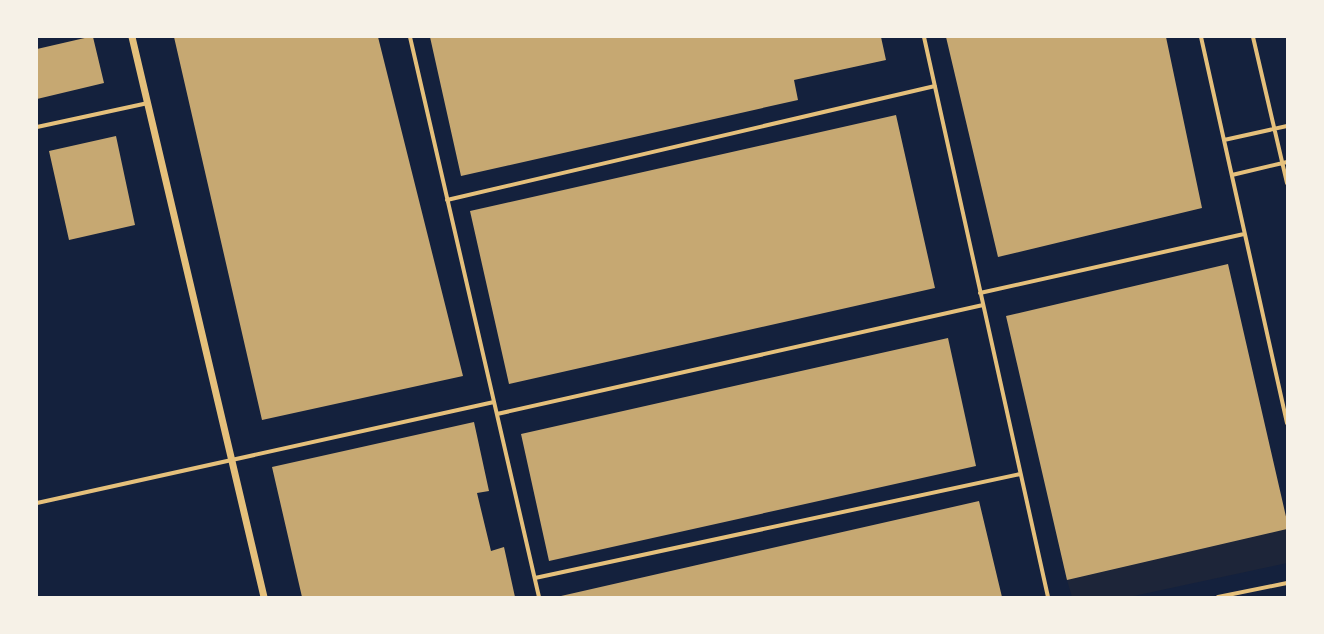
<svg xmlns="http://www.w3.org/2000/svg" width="1324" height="634" font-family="'Space Grotesk',sans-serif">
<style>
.green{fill:#1d2539}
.building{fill:#c6a872}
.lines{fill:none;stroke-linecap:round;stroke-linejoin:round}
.minor{stroke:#e5c07b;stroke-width:4}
.tertiary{stroke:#e5c07b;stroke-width:7}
</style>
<rect width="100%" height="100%" fill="#14213d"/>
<path class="green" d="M 1287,529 L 1287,563 L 1129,597 L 1072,597 L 1067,580 Z"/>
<path class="building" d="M 89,37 L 93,37 L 104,83 L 37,99 L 37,49 Z
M 174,37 L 378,37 L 463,376 L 262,420 Z
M 430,37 L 881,37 L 886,60 L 794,80 L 798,100 L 461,176 Z
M 946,37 L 1166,37 L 1202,208 L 998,257 Z
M 896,115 L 935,288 L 509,384 L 470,211 Z
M 116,136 L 135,225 L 69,240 L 49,151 Z
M 1228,264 L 1287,521 L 1287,529 L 1067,580 L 1006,316 Z
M 948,338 L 976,466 L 549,561 L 521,434 Z
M 474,422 L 489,491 L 477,493 L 491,551 L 504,547 L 515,597 L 302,597 L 272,467 Z
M 979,501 L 1002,597 L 561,597 L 561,596 Z"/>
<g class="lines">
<path class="minor" d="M 410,37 L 539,597
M 924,37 L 1048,597
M 1201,37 L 1287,423
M 1253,37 L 1287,183
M 37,127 L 148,103
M 1224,140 L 1287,126
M 1232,175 L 1287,162
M 447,200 L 935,86
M 980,293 L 1244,234
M 497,414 L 983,305
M 37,503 L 494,402
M 535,578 L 1020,474
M 1218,597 L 1287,583"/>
<path class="tertiary" d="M 132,37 L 264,597"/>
</g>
<rect width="1324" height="634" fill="none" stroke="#f6f1e7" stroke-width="76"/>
</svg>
